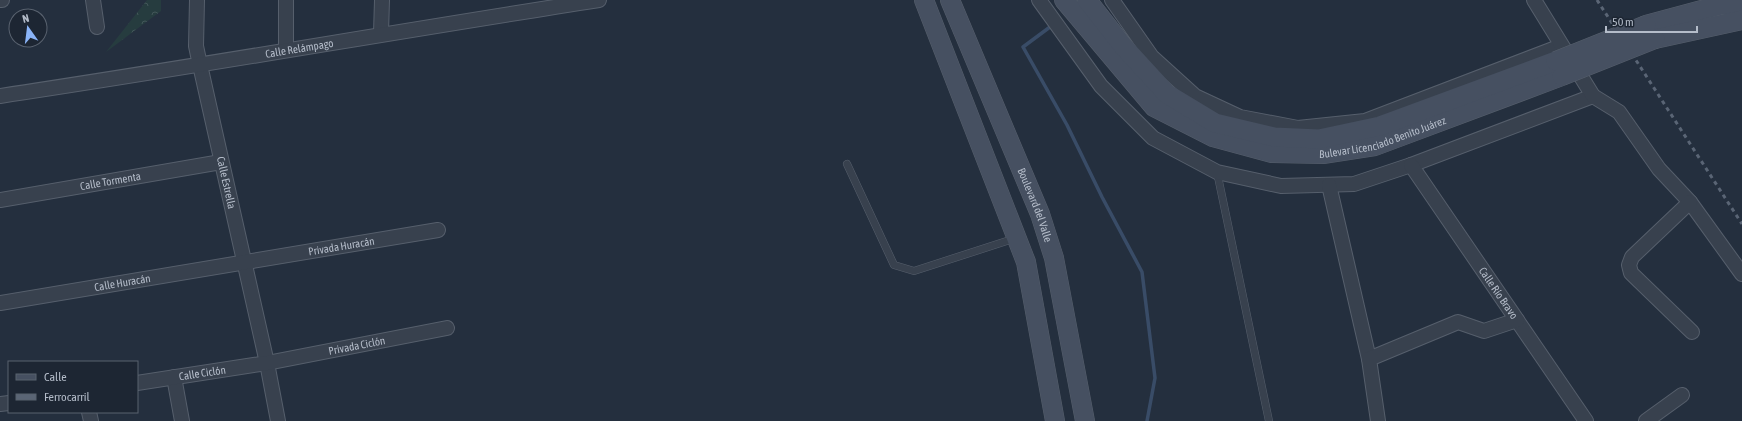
<svg xmlns="http://www.w3.org/2000/svg" width="1742" height="421" font-family="'Asap Condensed',sans-serif">
<style>
.park{fill:url(#park-crowns)}
.lines{fill:none;stroke-linecap:round;stroke-linejoin:round}
.stream{stroke:#394c67;stroke-width:3.5}
.lane-casing{stroke:#565f6c;stroke-width:8}
.street-casing{stroke:#565f6c;stroke-width:16}
.secondary-casing{stroke:#565f6c;stroke-width:20}
.lane{stroke:#38414e;stroke-width:7}
.street{stroke:#38414e;stroke-width:14}
.secondary{stroke:#465061;stroke-width:19}
.rail{stroke:#5a6575;stroke-width:3;stroke-dasharray:4 4;stroke-linecap:butt}
.secondary-bridge-casing{stroke:#565f6c;stroke-width:20;stroke-linecap:butt}
.secondary-bridge{stroke:#465061;stroke-width:19}
.labels{text-anchor:middle;stroke-width:3.5;stroke-linejoin:round;paint-order:stroke}
.street-label{font-size:11px;fill:#b4bcc9;stroke:#1d2633}
</style>
<defs>
<pattern id="park-crowns" width="20" height="18" patternUnits="userSpaceOnUse"><rect width="20" height="18" fill="#263c3f"/><path d="M2 6a3 3 0 1 1 6 0M12 15a3 3 0 1 1 6 0" fill="none" stroke="#435659"/></pattern>
</defs>
<rect width="100%" height="100%" fill="#242f3e"/>
<path class="park" d="M 147,0 L 161,0 L 161,11 L 106,52 Z"/>
<g class="lines">
<path class="stream" d="M 1054,24 L 1023,47 L 1067,125 L 1102,197 L 1142,272 L 1155,378 L 1147,421"/>
<defs>
<path id="lane" d="M 847,164 L 894,265 L 914,271 L 1016,238
M 1217,172 L 1269,421"/>
<g id="street">
<path d="M 0,0 L 2,0"/>
<path d="M 93,0 L 97,27"/>
<path id="s1" d="M 197,0 L 196,46 L 200,65 L 267,363 L 278,421"/>
<path d="M 1039,0 L 1101,86 L 1153,138 L 1217,172 L 1281,186 L 1354,184 L 1411,165 L 1593,96"/>
<path d="M 1112,0 L 1152,57 L 1195,96 L 1240,117 L 1298,128 L 1365,121 L 1561,46"/>
<path d="M 1534,0 L 1593,96 L 1619,112 L 1659,169 L 1690,202 L 1742,274"/>
<path d="M 381,33 L 382,0"/>
<path d="M 286,50 L 286,0"/>
<path id="s2" d="M 0,96 C 200,66 399,31 599,0"/>
<path id="s3" d="M 1411,165 L 1586,421"/>
<path d="M 1329,185 L 1369,359"/>
<path id="s4" d="M 0,200 L 221,162"/>
<path d="M 1690,202 L 1632,257 L 1629,265 L 1631,273 L 1692,332"/>
<path id="s5" d="M 0,303 L 438,230"/>
<path d="M 174,377 L 182,421"/>
<path id="s6" d="M 137,383 L 267,363 L 447,328"/>
<path d="M 0,404 L 9,403"/>
<path d="M 89,412 L 91,421"/>
<path d="M 1378,421 L 1369,359 L 1458,322 L 1484,331 L 1517,320"/>
<path d="M 1646,421 L 1682,395"/>
</g>
<g id="secondary">
<path d="M 924,0 L 1026,262 L 1055,421"/>
<path id="s7" d="M 950,0 L 1040,214 L 1054,258 L 1085,421"/>
<path id="s8" d="M 1064,0 L 1154,107 L 1213,137 L 1272,153 L 1323,154 L 1375,146 L 1562,76"/>
<path d="M 1087,0 L 1123,46 L 1167,94 L 1215,123 L 1274,137 L 1319,139 L 1380,126 L 1556,61"/>
<path d="M 1646,25 L 1720,5 L 1742,4"/>
<path d="M 1655,39 L 1742,20"/>
</g>
</defs>
<use href="#lane" class="lane-casing"/>
<use href="#street" class="street-casing"/>
<use href="#secondary" class="secondary-casing"/>
<use href="#lane" class="lane"/>
<use href="#street" class="street"/>
<use href="#secondary" class="secondary"/>
<path class="rail" d="M 1597,0 L 1742,224"/>
<defs>
<path id="secondary-bridge" d="M 1556,61 L 1646,25
M 1562,76 L 1655,39"/>
</defs>
<use href="#secondary-bridge" class="secondary-bridge-casing"/>
<use href="#secondary-bridge" class="secondary-bridge"/>
</g>
<g class="labels">
<g class="street-label">
<text dy="4" stroke="none"><textPath href="#s2" startOffset="303">Calle Relámpago</textPath></text>
<text dy="4" stroke="none"><textPath href="#s8" startOffset="380">Bulevar Licenciado Benito Juárez</textPath></text>
<text dy="4" stroke="none"><textPath href="#s4" startOffset="112">Calle Tormenta</textPath></text>
<text dy="4" stroke="none"><textPath href="#s1" startOffset="186">Calle Estrella</textPath></text>
<text dy="4" stroke="none"><textPath href="#s7" startOffset="222">Boulevard del Valle</textPath></text>
<text dy="4" stroke="none"><textPath href="#s5" startOffset="346">Privada Huracán</textPath></text>
<text dy="4" stroke="none"><textPath href="#s5" startOffset="124">Calle Huracán</textPath></text>
<text dy="4" stroke="none"><textPath href="#s3" startOffset="155">Calle Río Bravo</textPath></text>
<text dy="4" stroke="none"><textPath href="#s6" startOffset="223">Privada Ciclón</textPath></text>
<text dy="4" stroke="none"><textPath href="#s6" startOffset="66">Calle Ciclón</textPath></text>
</g>
</g>
<rect x="8" y="361" width="130" height="52" fill="#1d2633" stroke="#59626f"/>
<rect x="16" y="374" width="20" height="6" fill="#465061" stroke="#59626f"/>
<text x="44" y="381" font-size="12" fill="#b4bcc9">Calle</text>
<rect x="16" y="394" width="20" height="6" fill="#5a6575" stroke="#59626f"/>
<text x="44" y="401" font-size="12" fill="#b4bcc9">Ferrocarril</text>
<g transform="translate(28 28) rotate(346)"><circle r="19" fill="#1d2633" stroke="#59626f"/>
<path d="M0-3L7 15L0 10L-7 15Z" fill="#8ab4f8"/>
<text y="-6" font-size="11" font-weight="bold" text-anchor="middle" fill="#b4bcc9">N</text>
</g>
<path d="M1606 26v6h91v-6" fill="none" stroke="#b4bcc9" stroke-width="2"/>
<text x="1612" y="26" font-size="12" fill="#b4bcc9" stroke="#1d2633" stroke-width="3" paint-order="stroke">50 m</text>
</svg>
